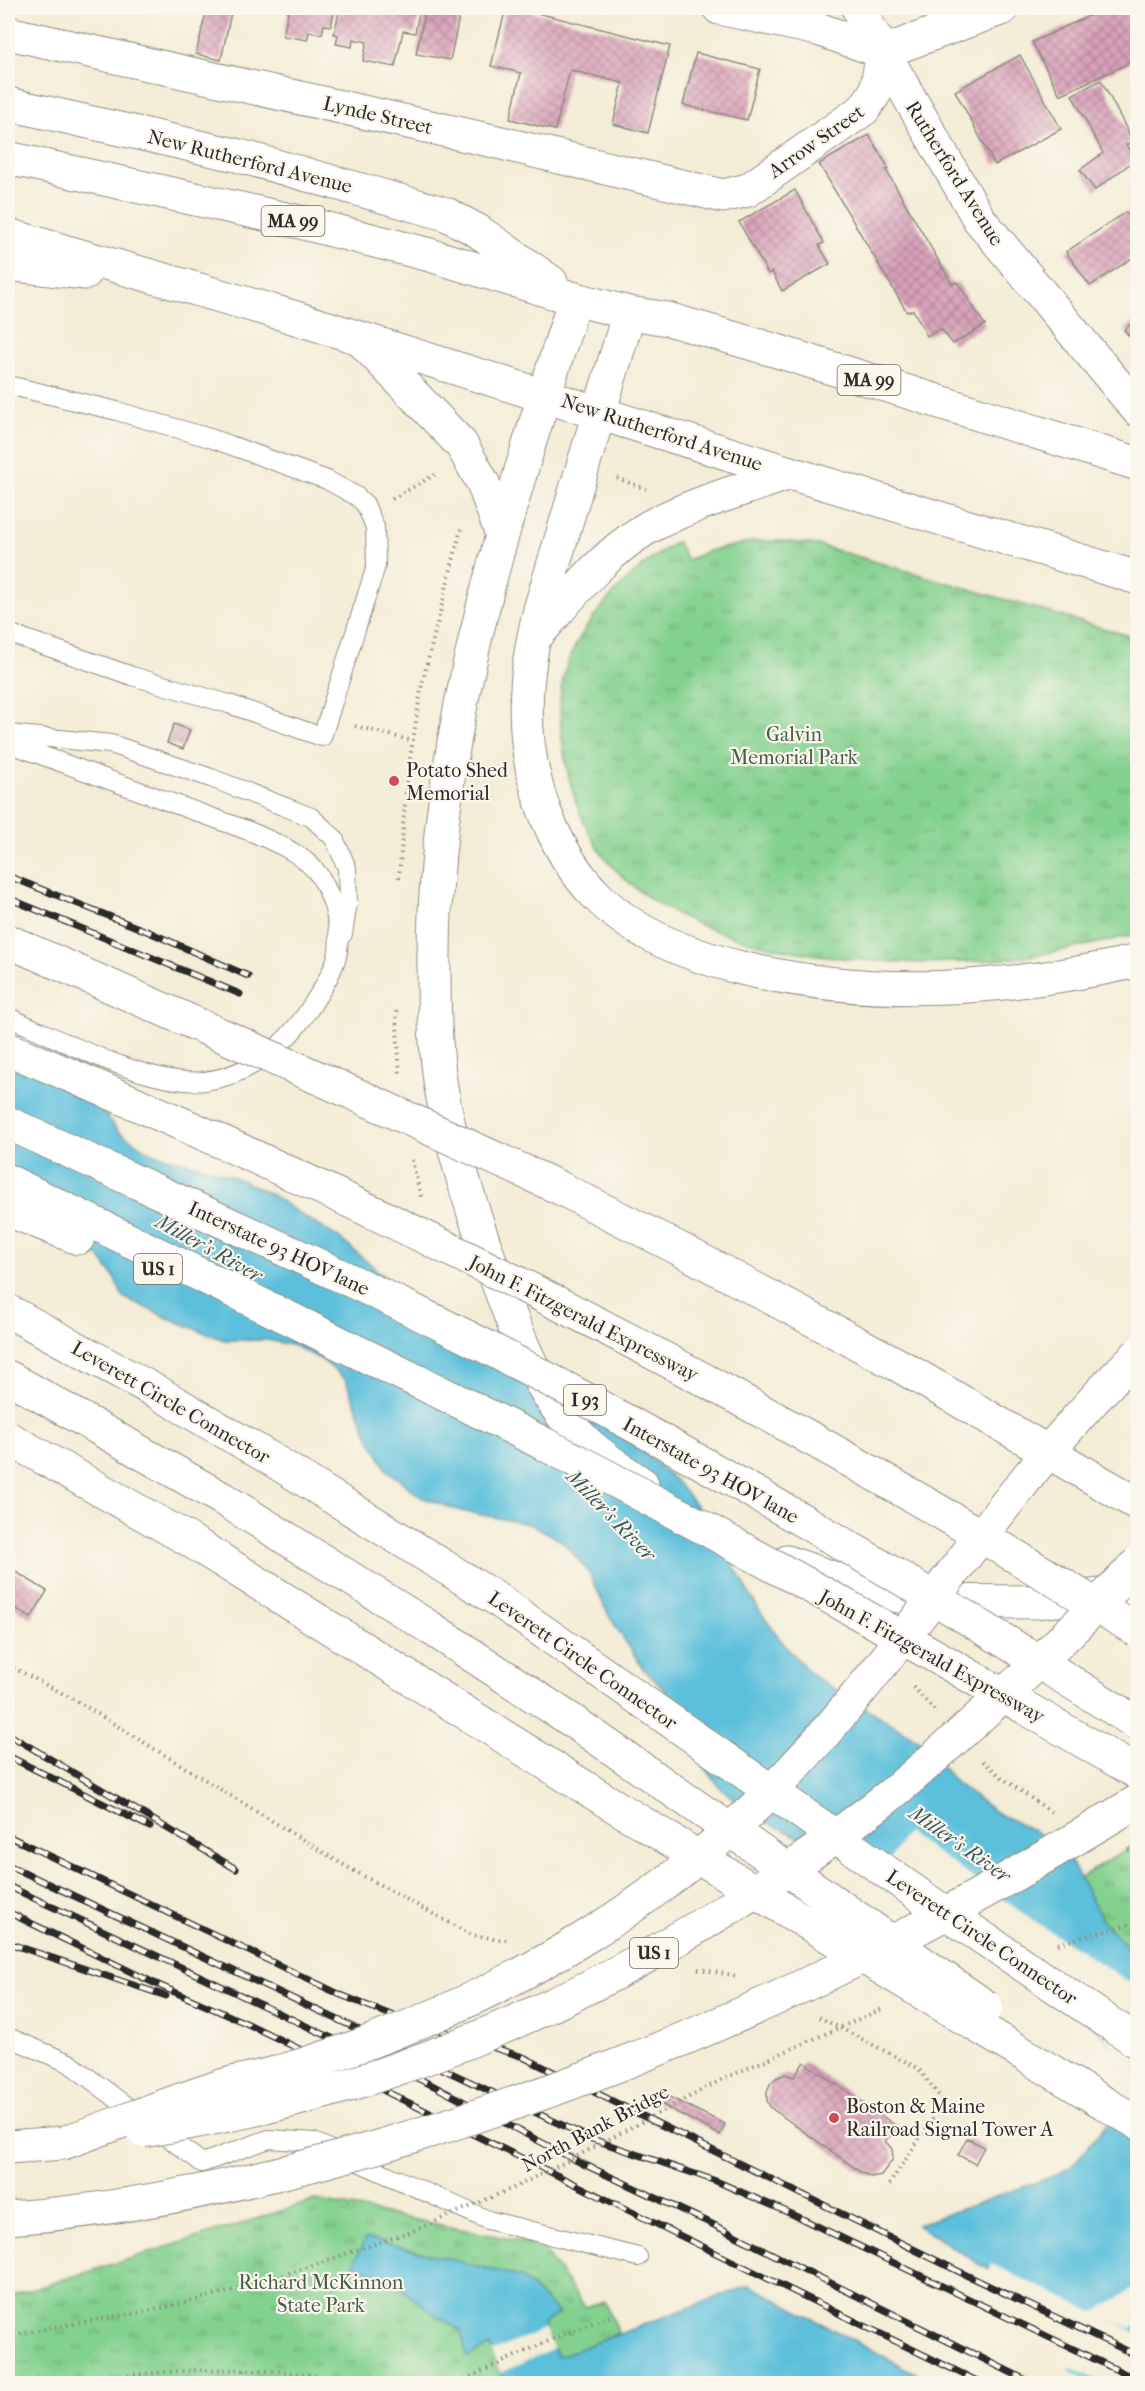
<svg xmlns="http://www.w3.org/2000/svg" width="1145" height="2391" font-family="'IM FELL French Canon',serif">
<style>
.park{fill:url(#park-tufts);stroke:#577e5d;stroke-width:1.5}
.water{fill:#5cbfdb;stroke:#447583;stroke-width:1.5}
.pier{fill:#f3ecd6}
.building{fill:url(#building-cross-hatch)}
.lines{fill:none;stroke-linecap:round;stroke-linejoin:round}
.service-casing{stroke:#8f8c80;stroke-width:20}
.minor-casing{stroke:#8f8c80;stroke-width:35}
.primary-casing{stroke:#8f8c80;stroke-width:35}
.motorway-casing{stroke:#8f8c80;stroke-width:35}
.path{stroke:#8f8c80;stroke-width:4;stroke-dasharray:1.5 4.5;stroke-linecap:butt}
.service{stroke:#fff;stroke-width:18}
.minor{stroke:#fff;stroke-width:33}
.primary{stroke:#fff;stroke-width:33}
.motorway{stroke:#fff;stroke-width:33}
.rail-casing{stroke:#2b2b2b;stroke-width:7}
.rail{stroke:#fbf7ec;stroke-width:4.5;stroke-dasharray:14;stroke-linecap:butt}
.motorway-bridge-casing{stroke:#8f8c80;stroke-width:35;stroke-linecap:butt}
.path-bridge{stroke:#8f8c80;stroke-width:4;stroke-dasharray:1.5 4.5;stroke-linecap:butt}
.motorway-bridge{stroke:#fff;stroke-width:33}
.poi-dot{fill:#d1495b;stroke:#fbf7ec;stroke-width:2}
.labels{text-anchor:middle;stroke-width:4.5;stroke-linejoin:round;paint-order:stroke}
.shield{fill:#fbf7ec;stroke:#696865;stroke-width:1.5}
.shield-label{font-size:18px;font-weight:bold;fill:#2b2b2b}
.street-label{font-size:20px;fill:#2b2b2b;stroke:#fbf7ec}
.park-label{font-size:20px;fill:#455d49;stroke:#fbf7ec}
.poi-label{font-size:20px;fill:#2b2b2b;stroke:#fbf7ec;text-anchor:start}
.water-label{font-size:21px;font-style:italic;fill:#3a5760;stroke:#fbf7ec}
</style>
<defs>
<pattern id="park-tufts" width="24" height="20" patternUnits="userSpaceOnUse" patternTransform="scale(1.5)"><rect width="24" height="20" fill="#83d18f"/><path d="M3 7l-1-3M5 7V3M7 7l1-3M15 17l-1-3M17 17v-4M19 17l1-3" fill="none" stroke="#6baa75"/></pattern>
<pattern id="building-cross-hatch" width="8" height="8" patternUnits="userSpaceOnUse" patternTransform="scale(1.5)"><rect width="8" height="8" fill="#d9a2ba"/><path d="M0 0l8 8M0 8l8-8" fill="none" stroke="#b08497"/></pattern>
</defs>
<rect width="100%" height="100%" fill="#fbf7ec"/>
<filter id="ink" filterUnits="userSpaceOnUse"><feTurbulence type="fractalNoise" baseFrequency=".0167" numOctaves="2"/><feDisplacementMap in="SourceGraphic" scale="12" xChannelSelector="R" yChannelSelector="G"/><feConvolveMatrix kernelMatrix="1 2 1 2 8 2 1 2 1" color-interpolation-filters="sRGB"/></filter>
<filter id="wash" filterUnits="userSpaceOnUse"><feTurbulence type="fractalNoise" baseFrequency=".008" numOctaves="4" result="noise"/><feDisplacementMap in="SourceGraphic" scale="24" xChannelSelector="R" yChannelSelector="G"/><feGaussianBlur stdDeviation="1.35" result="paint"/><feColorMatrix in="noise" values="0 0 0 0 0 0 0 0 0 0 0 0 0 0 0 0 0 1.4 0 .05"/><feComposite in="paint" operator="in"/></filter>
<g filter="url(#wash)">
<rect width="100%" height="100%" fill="#f3ecd6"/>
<path class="park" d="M 756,541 L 780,541 L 818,545 L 1137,638 L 1137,934 C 1099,943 1061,952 1023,957 C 903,972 701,962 614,868 C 579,831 565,775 561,726 C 560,711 559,694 563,679 C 575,625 631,569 677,542 L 687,560 L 708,551 Z
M 1137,1842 L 1137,1956 L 1104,1923 L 1079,1879 Z
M 316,2200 L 540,2245 L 585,2307 L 605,2301 L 618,2333 L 499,2383 L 8,2383 L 8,2297 Z"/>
<path class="water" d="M 8,1054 L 92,1097 L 118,1131 L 151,1153 L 205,1167 L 241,1180 L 274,1196 L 295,1211 L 339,1238 L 400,1289 L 619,1418 L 645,1452 L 678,1483 L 709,1522 L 759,1610 L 783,1643 L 813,1676 L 919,1740 L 956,1783 L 997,1813 L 1036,1832 L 1071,1862 L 1104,1923 L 1137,1956 L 1137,2383 L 1050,2383 L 1131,2335 L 981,2265 L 917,2225 L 1053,2176 L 1071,2167 L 1129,2098 L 1131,2085 L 1124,2057 L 981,1909 L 820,1847 L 758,1818 L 740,1805 L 718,1785 L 702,1763 L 677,1705 L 659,1684 L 644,1670 L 609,1616 L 588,1571 L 562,1541 L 533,1525 L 461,1511 L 421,1497 L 387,1470 L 368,1435 L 345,1379 L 322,1360 L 295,1346 L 268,1340 L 224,1340 L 170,1319 L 123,1297 L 114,1277 L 100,1258 L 84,1245 L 68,1242 L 48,1244 L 31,1234 L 8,1200 Z
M 366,2238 L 521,2277 L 559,2314 L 543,2323 L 557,2357 L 750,2285 L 934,2383 L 499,2383 L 503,2381 L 490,2346 L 467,2357 L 461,2331 L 434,2314 L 393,2282 L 353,2264 Z"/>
<path class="pier" d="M 907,1832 L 1027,1916 L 1137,1987 L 1137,2137 L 1126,2097 L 1128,2085 L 1127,2071 L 1121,2058 L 1103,2033 L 1026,1954 L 979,1912 L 883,1870 Z
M 991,2264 L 1094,2312 L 1137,2287 L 1137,2324 L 1131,2328 L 1109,2319 L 1137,2333 L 1137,2383 L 1103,2383 L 1071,2368 L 1125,2336 L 988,2271 Z
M 545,2328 L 554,2349 L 500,2373 L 492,2352 Z
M 1067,2370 L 1095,2383 L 1047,2384 Z"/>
<g id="blocks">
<path class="building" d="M 207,8 L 232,8 L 221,60 L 196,54 Z
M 289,8 L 335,8 L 331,26 L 324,25 L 322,34 L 309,32 L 307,40 L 283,36 Z
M 340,8 L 420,8 L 415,33 L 403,31 L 395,67 L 363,61 L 367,42 L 353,39 L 352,47 L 336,44 L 338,35 L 334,34 Z
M 426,8 L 461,8 L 450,60 L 416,54 Z
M 506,8 L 517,8 L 670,46 L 648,133 L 613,124 L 623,83 L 570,70 L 555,130 L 510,119 L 521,73 L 491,66 Z
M 1106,8 L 1138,8 L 1138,59 L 1060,95 L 1032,42 Z
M 696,53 L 760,69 L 747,120 L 683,105 Z
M 1020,55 L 1061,129 L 995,165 L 955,91 Z
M 1101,80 L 1133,141 L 1126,145 L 1135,160 L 1095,190 L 1080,170 L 1103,153 L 1072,95 Z
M 869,135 L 889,169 L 886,170 L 952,284 L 957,282 L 985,325 L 953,344 L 941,329 L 927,336 L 913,310 L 907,312 L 819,164 Z
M 795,190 L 824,243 L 819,245 L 830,264 L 782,291 L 772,272 L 768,274 L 739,222 Z
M 1126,212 L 1138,229 L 1138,254 L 1090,286 L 1066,252 Z
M 1138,318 L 1138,346 L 1124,330 Z
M 174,724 L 190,730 L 183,749 L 167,743 Z
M 8,1567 L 47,1591 L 31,1618 L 8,1604 Z
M 804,2062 L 898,2127 L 885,2141 L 892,2149 L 893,2159 L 881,2175 L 871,2177 L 862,2173 L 771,2108 L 767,2101 L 767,2092 L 770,2084 L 776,2078 L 786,2074 L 794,2077 Z
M 661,2093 L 725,2124 L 720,2135 L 655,2101 Z
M 967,2138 L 984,2147 L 975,2164 L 958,2155 Z"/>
</g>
</g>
<g filter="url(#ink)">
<use href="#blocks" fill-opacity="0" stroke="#8f8c80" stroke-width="1.5"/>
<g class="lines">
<defs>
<path id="service" d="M 8,385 L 117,411 L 213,439 L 327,480 L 356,496 L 365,504 L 375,527 L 376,566 L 322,737 L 229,704 L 132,676 L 8,633
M 8,734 L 111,744 L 211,778 L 311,817 L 334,838 L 347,868 L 348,902 L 343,934
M 8,743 L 249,831 C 272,841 298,851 315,870 C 323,879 328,891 332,902 C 337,918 340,935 338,952 C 335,967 326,983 317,997 C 292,1039 256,1074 205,1081 C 149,1087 60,1039 8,1017
M 8,2037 L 69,2063 L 202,2163 L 269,2139 L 314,2142 L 488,2220 L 638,2257"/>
<path id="minor" d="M 719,8 L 818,29 L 883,52 L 1003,8
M 858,8 L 979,219 L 1138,410
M 8,33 L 493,141 L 723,196 L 748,190 L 864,109 L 876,91 L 883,52"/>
<path id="primary" d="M 8,104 L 240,156 L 446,214 L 478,231 L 551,282
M 8,158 L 300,222 L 430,255 L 575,299 L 629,313 L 668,319 L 777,351 L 1138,464
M 8,235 L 283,314 L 790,473 L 1138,578
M 8,264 L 85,273"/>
<path id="motorway" d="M 575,299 C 507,512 435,728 434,954 C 434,998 434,1043 441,1087 C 451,1145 470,1203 489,1258 C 512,1322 536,1394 586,1442 C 603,1458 624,1471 642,1484
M 629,313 L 541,606 C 523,675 519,740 543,807 C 555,840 572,871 597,896 C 635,935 689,955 741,968 C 873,1000 1007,990 1138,961
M 360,339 L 461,444 L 483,483 L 502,535
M 536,636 C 569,599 601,556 644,530 C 683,506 745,489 790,473
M 8,1181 L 309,1328
M 8,1210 L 78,1238
M 8,1377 L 223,1499
M 787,1562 L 868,1590 L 925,1601 L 1036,1602 L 1138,1591
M 1104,2103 L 1138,2123
M 8,2147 L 63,2143"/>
</defs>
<use href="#service" class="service-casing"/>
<use href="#minor" class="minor-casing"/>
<use href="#primary" class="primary-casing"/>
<use href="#motorway" class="motorway-casing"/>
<path class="path" d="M 617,478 L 646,489
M 392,499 L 438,473
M 355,726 L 413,741
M 399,878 L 407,777 L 422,684 L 461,529
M 396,1011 L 400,1076
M 412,1160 L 421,1197
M 8,1665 L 75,1700 L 347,1867 L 472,1935 L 506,1940
M 913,1687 L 934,1710
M 983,1761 L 1005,1780 L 1051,1812
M 1128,1850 L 1138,1852
M 698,1969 L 737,1976
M 819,2017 L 918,2068 L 944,2102 L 888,2186
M 970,2140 L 971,2137
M 8,2336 L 55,2327
M 75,2384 C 156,2368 277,2362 356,2384
M 244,2384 L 244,2370
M 454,2384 L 555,2338 L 611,2316"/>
<use href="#service" class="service"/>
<use href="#minor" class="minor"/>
<use href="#primary" class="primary"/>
<use href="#motorway" class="motorway"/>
<defs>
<path id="rail" d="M 8,876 L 149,932 L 248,976
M 8,898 L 240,994
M 8,1734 L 236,1869
M 8,1756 L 150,1827
M 8,1836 L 341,1995 L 386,2013 L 523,2057 L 968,2276 L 1138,2356
M 8,1865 L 592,2139 L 716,2181 L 794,2215 L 1138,2380
M 8,1886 L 434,2086 L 581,2163 L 712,2224 L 1034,2384
M 8,1912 L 154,1983 L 248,2024 L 983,2384
M 8,1943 L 166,1996"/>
</defs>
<use href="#rail" class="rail-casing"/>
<use href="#rail" class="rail"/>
<defs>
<path id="motorway-bridge" d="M 8,941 L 348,1091 L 560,1188 L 674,1246 L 900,1366 L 1138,1504
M 8,1049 C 399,1212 778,1407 1138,1631
M 8,1123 C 161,1194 317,1262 469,1338 C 698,1455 920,1586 1138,1724
M 8,1311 L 157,1392 L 271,1459 L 498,1600 L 925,1899 L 1138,2042
M 309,1328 C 389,1368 470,1406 550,1447 C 749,1549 944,1660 1138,1773
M 8,1438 L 186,1538 L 621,1810 L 1104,2103
M 223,1499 L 429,1627 L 571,1720 L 986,2007
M 143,2131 C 223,2117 305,2101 382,2074 C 563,2012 729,1919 880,1803 C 914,1777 946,1747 977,1719 C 1033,1669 1086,1617 1138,1563
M 63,2143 C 117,2124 171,2102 225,2085 C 241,2080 257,2078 272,2074 C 303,2065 334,2055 364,2044 C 519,1987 665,1901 780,1782 C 909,1648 1005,1484 1138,1354
M 8,2218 C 133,2210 264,2180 384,2145 C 560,2093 731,2025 894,1941 C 977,1898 1057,1850 1138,1801"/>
</defs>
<use href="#motorway-bridge" class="motorway-bridge-casing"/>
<path class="path-bridge" d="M 1058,1944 L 1138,1922
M 55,2327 L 153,2310 L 252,2286 L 413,2231 L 513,2188 L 564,2163 L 723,2079 L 882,2009"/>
<use href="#motorway-bridge" class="motorway-bridge"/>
</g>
</g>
<g class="poi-dot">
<circle cx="394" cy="781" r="6"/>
<circle cx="834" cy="2118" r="6"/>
</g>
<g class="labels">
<g class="shield">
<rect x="261.5" y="206" width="63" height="30" rx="4.5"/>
<rect x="837.5" y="365" width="63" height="30" rx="4.5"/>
<rect x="134" y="1254" width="48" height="30" rx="4.5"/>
<rect x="564" y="1385" width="42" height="30" rx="4.5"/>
<rect x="630" y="1938" width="48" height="30" rx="4.5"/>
</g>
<g class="shield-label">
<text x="293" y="227">MA 99</text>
<text x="869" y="386">MA 99</text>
<text x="158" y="1275">US 1</text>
<text x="585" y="1406">I 93</text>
<text x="654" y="1959">US 1</text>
</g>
<g class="street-label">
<text transform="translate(378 115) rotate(13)" y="7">Lynde Street</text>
<text transform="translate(816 141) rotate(-35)" y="7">Arrow Street</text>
<text transform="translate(250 161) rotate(14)" y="7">New Rutherford Avenue</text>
<text transform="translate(955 173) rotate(58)" y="7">Rutherford Avenue</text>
<text transform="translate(662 432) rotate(18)" y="7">New Rutherford Avenue</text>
<text transform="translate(279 1248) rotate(25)" y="7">Interstate 93 HOV lane</text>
<text transform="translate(584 1318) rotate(27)" y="7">John F. Fitzgerald Expressway</text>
<text transform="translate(171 1402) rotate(30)" y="7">Leverett Circle Connector</text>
<text transform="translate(711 1470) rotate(29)" y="7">Interstate 93 HOV lane</text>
<text transform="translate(932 1656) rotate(29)" y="7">John F. Fitzgerald Expressway</text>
<text transform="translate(583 1660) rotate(35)" y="7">Leverett Circle Connector</text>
<text transform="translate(982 1937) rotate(34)" y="7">Leverett Circle Connector</text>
<text transform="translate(595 2128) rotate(-28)" y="7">North Bank Bridge</text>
</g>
<g class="park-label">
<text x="794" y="741">Galvin<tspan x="794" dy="23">Memorial Park</tspan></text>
<text x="321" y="2289">Richard McKinnon<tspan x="321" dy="23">State Park</tspan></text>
</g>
<g class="poi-label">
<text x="406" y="777">Potato Shed<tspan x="406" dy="23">Memorial</tspan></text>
<text x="846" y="2113">Boston &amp; Maine<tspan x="846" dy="23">Railroad Signal Tower A</tspan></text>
</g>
<g class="water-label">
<text transform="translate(209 1248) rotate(29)" y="7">Miller's River</text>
<text transform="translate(611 1515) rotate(46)" y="7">Miller's River</text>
<text transform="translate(960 1844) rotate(35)" y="7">Miller's River</text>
</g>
</g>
<rect width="1145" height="2391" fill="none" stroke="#fbf7ec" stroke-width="30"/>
</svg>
